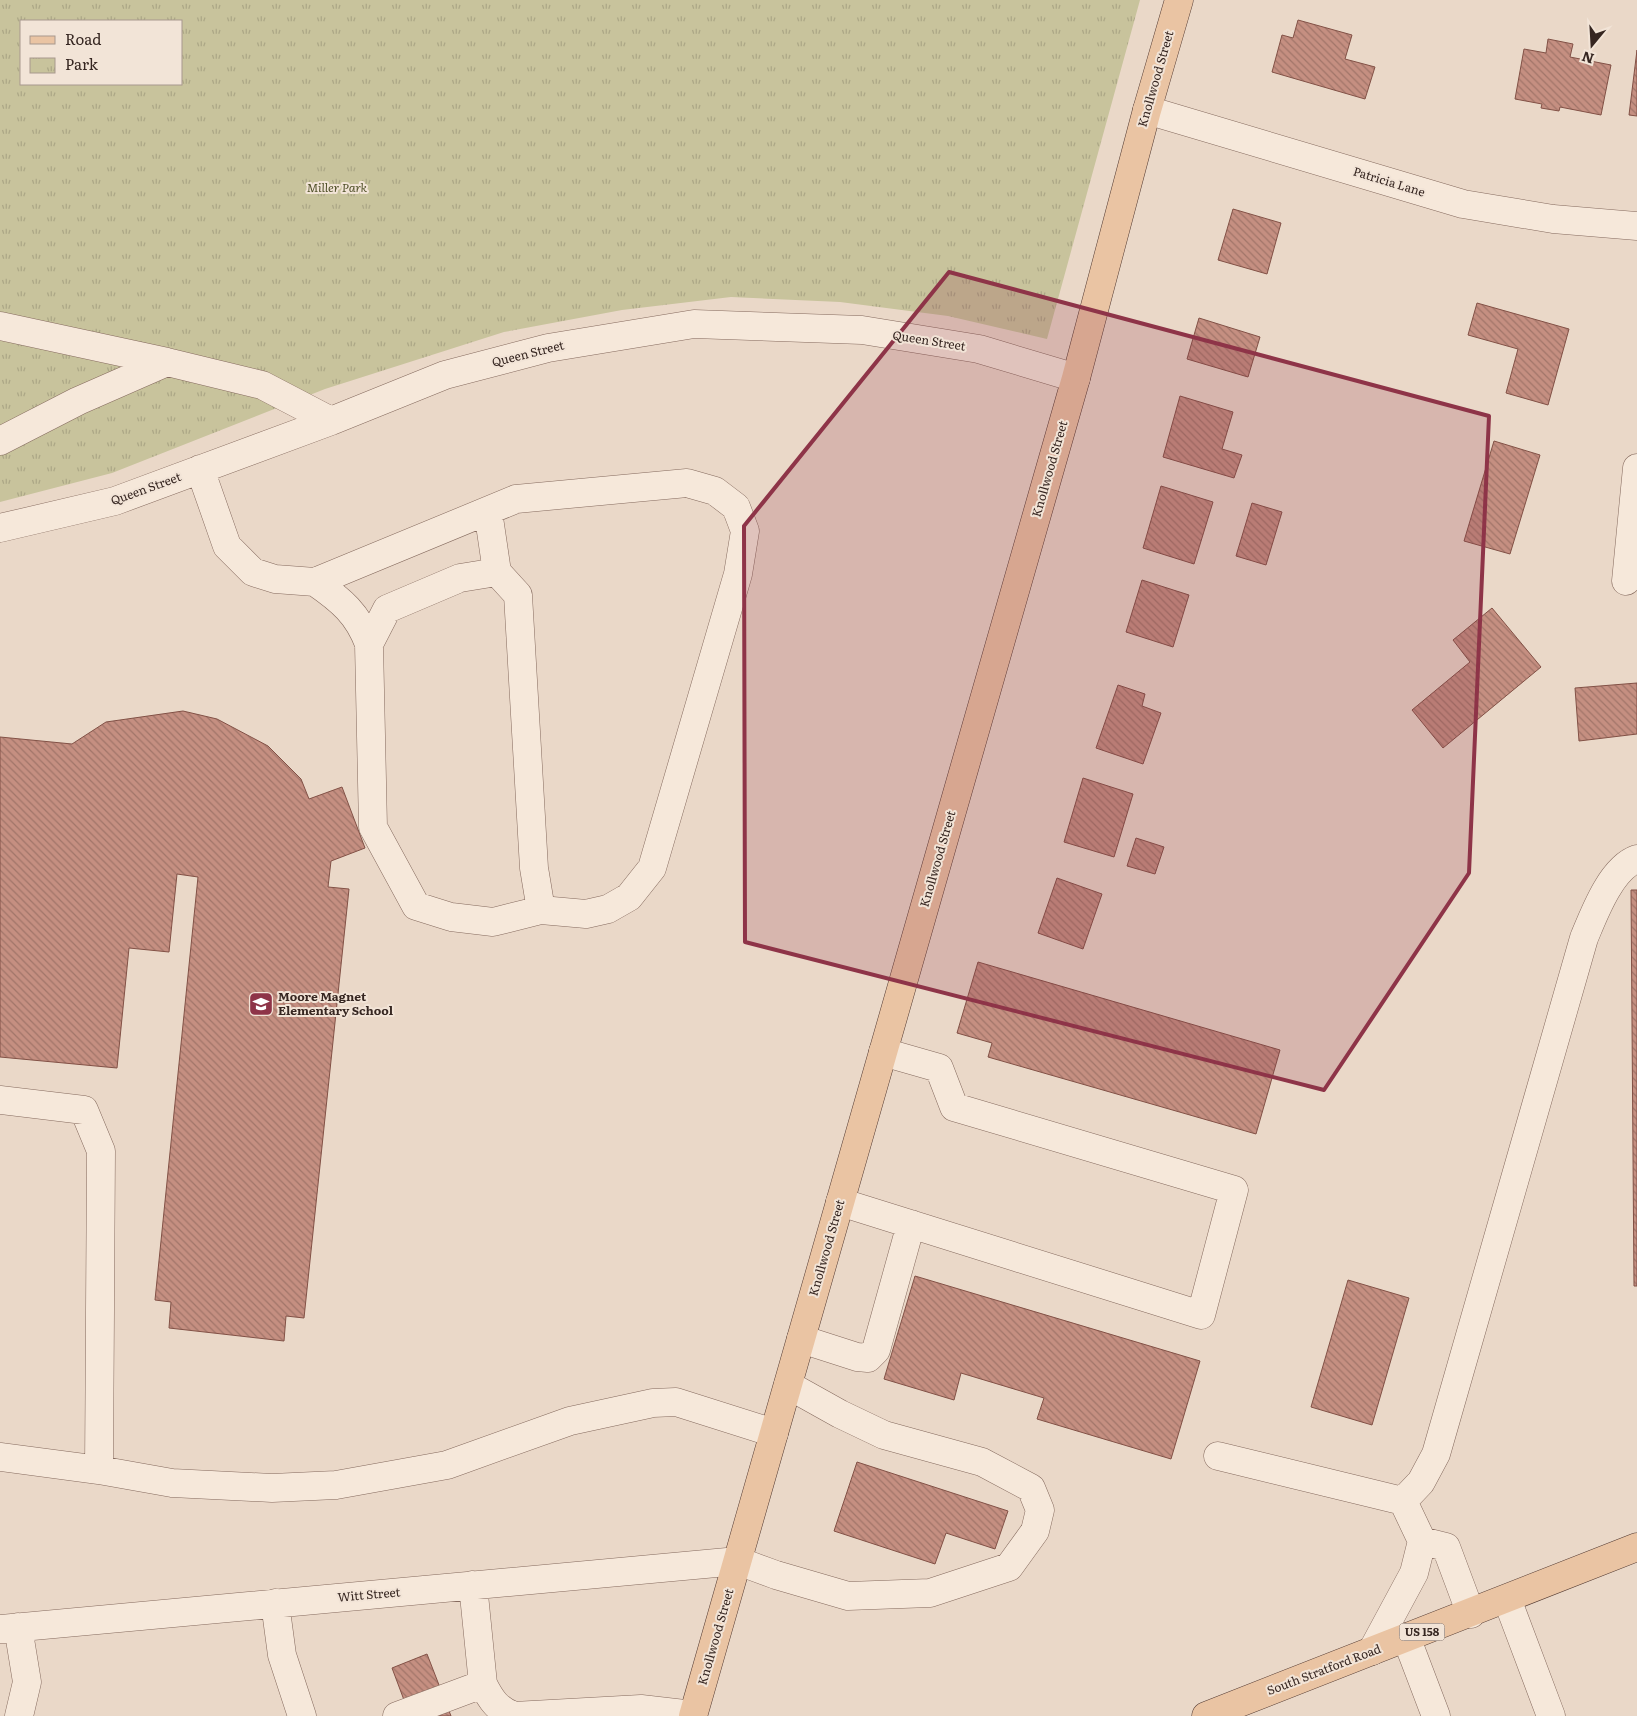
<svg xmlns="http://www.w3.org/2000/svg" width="1637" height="1716" font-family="Literata,serif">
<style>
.park{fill:url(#park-tufts);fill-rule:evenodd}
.building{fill:url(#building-back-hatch);stroke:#825146}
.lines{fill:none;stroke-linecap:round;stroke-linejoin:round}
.minor-casing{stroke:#856a5e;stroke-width:29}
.major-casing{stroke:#533a32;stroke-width:29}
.minor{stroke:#f6e8da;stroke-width:28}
.major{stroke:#eac4a3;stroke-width:28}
.marked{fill:#8e3448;fill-opacity:0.2;stroke:#8e3448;stroke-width:4;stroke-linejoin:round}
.labels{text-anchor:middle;stroke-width:4;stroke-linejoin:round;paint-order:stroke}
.shield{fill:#f2e4d7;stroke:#6e5f58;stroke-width:1}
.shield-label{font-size:11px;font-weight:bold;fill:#362621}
.street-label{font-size:12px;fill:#362621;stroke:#f2e4d7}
.park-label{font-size:12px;font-style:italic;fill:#505129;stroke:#f2e4d7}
.poi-label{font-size:12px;font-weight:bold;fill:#362621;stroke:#f2e4d7;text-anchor:start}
</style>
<defs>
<pattern id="park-tufts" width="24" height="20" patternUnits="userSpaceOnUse" patternTransform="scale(1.25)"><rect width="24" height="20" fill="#c8c39c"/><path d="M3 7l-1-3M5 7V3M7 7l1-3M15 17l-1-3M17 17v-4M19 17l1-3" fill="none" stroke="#aca786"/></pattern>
<pattern id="building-back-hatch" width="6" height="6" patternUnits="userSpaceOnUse" patternTransform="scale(1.25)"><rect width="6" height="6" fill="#c58f81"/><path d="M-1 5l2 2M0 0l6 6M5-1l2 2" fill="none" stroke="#a17569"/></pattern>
</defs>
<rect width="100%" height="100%" fill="#ead8c8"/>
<path class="park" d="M 0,0 L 1140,0 L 1047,339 L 948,316 L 840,302 L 731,297 L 622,310 L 504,332 L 325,389 L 112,473 L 0,502 ZM 21,21 L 181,21 L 181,84 L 21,84 Z"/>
<path class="building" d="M 1298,20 L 1352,35 L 1345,59 L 1375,67 L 1365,99 L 1272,72 L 1282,35 L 1293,38 Z
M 1548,39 L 1573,44 L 1570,57 L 1611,65 L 1601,115 L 1560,107 L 1559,111 L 1541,108 L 1542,104 L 1515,99 L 1524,49 L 1546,53 Z
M 1637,50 L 1637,116 L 1629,115 Z
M 1233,209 L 1281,223 L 1267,274 L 1218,260 Z
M 1477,303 L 1569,329 L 1548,405 L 1506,393 L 1518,349 L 1468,335 Z
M 1199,318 L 1260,337 L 1248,377 L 1187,359 Z
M 1180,396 L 1233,412 L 1222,449 L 1242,455 L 1234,478 L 1163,457 Z
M 1494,441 L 1540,455 L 1510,554 L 1464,541 Z
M 1161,486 L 1213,502 L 1194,564 L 1143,548 Z
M 1252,503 L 1282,512 L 1266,565 L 1236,556 Z
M 1142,580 L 1189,595 L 1173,647 L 1126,632 Z
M 1492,608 L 1541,667 L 1443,748 L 1412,710 L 1470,662 L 1453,640 Z
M 1637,683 L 1637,734 L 1579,741 L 1575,688 Z
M 1118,685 L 1145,694 L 1142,706 L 1161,713 L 1143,764 L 1096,748 Z
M 183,711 L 217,719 L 268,746 L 301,779 L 309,799 L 342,787 L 365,848 L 331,861 L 328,887 L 349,889 L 304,1318 L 286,1316 L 284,1341 L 169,1328 L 171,1302 L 155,1300 L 198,877 L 177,874 L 169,952 L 129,948 L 117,1068 L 0,1057 L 0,737 L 72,744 L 106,722 Z
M 1083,778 L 1133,794 L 1114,857 L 1064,842 Z
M 1136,838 L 1164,847 L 1155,874 L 1127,866 Z
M 1057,878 L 1102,894 L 1083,949 L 1038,933 Z
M 1631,890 L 1637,890 L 1637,1286 L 1634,1286 Z
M 978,962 L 1280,1050 L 1256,1134 L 988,1057 L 992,1043 L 957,1033 Z
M 915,1276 L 1200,1361 L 1171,1459 L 1037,1419 L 1044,1398 L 961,1373 L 954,1400 L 884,1379 Z
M 1348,1280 L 1409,1298 L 1372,1425 L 1311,1407 Z
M 857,1462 L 1008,1511 L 995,1549 L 946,1533 L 935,1564 L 834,1531 Z
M 427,1654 L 451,1716 L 410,1716 L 392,1668 Z"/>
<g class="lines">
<defs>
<path id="minor" d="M 1147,110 L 1463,204 L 1553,219 L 1637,226
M 0,326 L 167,362 L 262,385 L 331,421
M 0,441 L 78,401 L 167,362
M 200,469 L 227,546 L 253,572 L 275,579 L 315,582 L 516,499 L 687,483 L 715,491 L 736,507 L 745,531 L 738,574 L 652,868 L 629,897 L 608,909 L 586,914 L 541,910 L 493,922 L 451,917 L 416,906 L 373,827 L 369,644 L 387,609 L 460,578 L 497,572 L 518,595 L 534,868 L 541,910
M 488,511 L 497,572
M 0,528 L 115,501 L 331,421 L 445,375 L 548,348 L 694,324 L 862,330 L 979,349 L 1076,378
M 1626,581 L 1637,468
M 315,582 C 341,600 358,614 369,644
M 0,1100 L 84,1110 L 101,1151 L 99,1470
M 840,1202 L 1201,1315 L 1234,1190 L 954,1107 L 939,1068 L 883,1052
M 801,1339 L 857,1357 L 868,1358 L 876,1350 L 911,1224
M 1218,1456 L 1403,1501
M 0,1457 L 99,1470 L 172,1483 L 272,1488 L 336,1485 L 447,1465 L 570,1421 L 653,1403 L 676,1402 L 774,1433
M 1422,1541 L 1446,1547 L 1471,1614
M 473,1585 L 483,1684 C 491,1700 497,1709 514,1716 L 641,1709 L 693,1715
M 1507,1599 L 1551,1716
M 275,1603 L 282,1655 L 302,1716
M 18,1627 L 27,1682 L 19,1716
M 0,1629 L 738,1561 L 776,1575 L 848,1596 L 930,1593 L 1009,1567 L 1035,1531 L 1040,1510 L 1031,1488 L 982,1462 L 884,1435 L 840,1414 L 788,1385
M 1406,1637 L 1436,1716
M 1372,1651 L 1414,1573 L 1422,1541 L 1403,1501 L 1421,1482 L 1436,1454 L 1584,938 C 1594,914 1611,868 1637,859
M 397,1716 L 483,1684"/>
<path id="major" d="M 693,1716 L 1076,378 L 1147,110 L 1179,0
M 1206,1716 L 1637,1547"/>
</defs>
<use href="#minor" class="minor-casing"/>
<use href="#major" class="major-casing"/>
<use href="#minor" class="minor"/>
<use href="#major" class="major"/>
</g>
<path class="marked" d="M 949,272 L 1489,416 L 1469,873 L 1324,1090 L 745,942 L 744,526 Z"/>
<defs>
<symbol id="school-square" viewBox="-11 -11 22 22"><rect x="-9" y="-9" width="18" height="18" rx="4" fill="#8e3448" stroke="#f2e4d7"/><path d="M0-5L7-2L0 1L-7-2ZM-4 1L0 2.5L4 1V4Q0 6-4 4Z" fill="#fff"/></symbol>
</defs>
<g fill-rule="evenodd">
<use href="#school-square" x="247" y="990" width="28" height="28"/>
</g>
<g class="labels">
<rect class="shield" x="1399.5" y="1623.5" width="45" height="17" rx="4"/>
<g class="shield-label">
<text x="1422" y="1636">US 158</text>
</g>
<g class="street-label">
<text transform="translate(1156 79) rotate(-74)" y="4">Knollwood Street</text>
<text transform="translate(1389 182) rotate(17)" y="4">Patricia Lane</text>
<text transform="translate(929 341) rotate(9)" y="4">Queen Street</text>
<text transform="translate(528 354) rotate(-14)" y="4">Queen Street</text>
<text transform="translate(1050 469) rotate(-74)" y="4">Knollwood Street</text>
<text transform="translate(146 489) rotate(-20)" y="4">Queen Street</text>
<text transform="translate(938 859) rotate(-74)" y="4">Knollwood Street</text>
<text transform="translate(827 1248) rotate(-74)" y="4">Knollwood Street</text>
<text transform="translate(369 1595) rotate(-5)" y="4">Witt Street</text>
<text transform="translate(716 1637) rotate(-74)" y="4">Knollwood Street</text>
<text transform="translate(1324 1670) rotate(-21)" y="4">South Stratford Road</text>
</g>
<g class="park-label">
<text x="337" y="192">Miller Park</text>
</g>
<g class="poi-label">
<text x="278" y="1001">Moore Magnet<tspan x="278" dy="14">Elementary School</tspan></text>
</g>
</g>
<rect x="20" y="20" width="162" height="65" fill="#f2e4d7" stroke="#a7988e"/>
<rect x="30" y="36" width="25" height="8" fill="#eac4a3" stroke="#a7988e"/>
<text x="65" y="45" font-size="15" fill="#362621">Road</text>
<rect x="30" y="58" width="25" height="15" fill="url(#park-tufts)" stroke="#a7988e"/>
<text x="65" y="70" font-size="15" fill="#362621">Park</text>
<g transform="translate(1592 45) rotate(198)" stroke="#f2e4d7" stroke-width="4" paint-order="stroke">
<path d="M0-4L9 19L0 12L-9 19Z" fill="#362621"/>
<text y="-8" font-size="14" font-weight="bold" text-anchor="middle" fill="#362621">N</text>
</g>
</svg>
